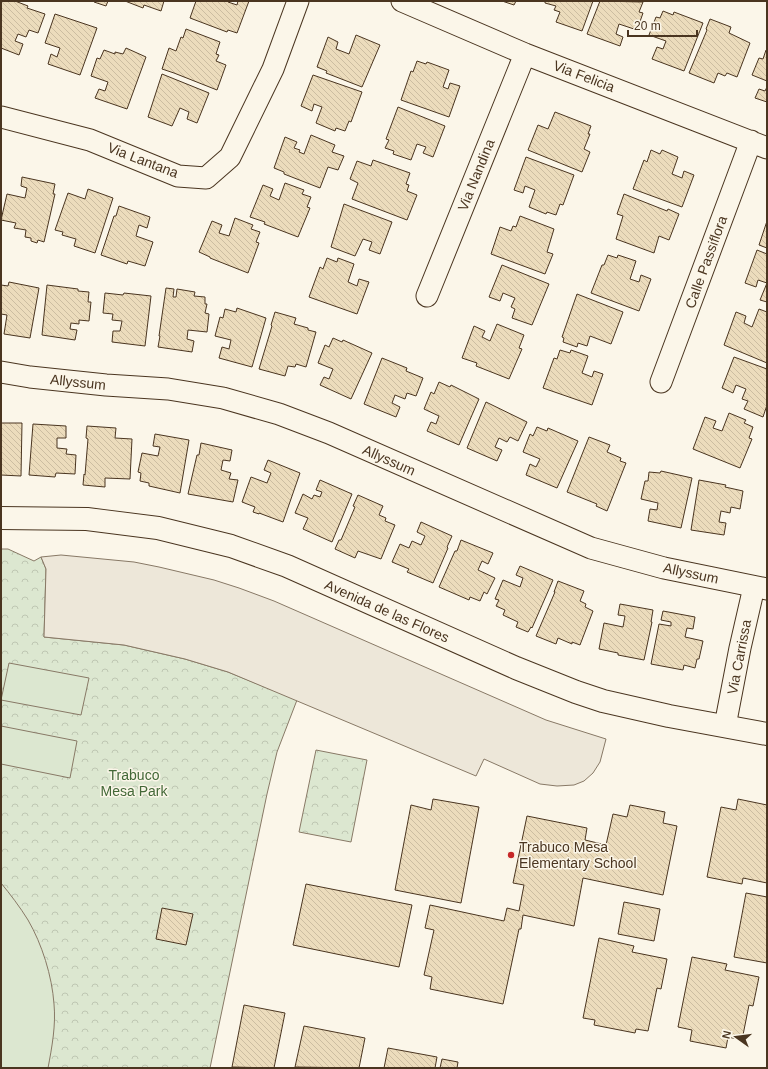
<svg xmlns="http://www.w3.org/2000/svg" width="768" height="1069" font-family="Helvetica,sans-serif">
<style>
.forest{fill:url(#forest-crowns);stroke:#887966}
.garden{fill:#dce7d0;stroke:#887966}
.parking{fill:#ede7d9;stroke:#887966}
.building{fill:url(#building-back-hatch);stroke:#4a3520}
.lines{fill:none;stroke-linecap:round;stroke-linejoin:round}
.minor-casing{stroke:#4a3520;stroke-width:23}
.tertiary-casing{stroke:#4a3520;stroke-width:24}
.minor{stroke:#fbf6e9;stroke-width:21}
.tertiary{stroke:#fbf6e9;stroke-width:22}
.poi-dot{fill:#c62828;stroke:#fbf6e9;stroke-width:1.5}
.labels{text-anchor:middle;stroke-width:3;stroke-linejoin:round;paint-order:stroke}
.street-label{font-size:14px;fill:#4a3520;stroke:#fbf6e9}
.park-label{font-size:14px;fill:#436837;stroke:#fbf6e9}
.poi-label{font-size:14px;fill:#4a3520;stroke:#fbf6e9;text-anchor:start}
</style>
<defs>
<pattern id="forest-crowns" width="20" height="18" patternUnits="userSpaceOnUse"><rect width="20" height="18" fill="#dce7d0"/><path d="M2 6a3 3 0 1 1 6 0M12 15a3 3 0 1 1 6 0" fill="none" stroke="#bec7b2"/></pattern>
<pattern id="building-back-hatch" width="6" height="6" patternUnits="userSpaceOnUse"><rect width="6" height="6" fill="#ecdcbc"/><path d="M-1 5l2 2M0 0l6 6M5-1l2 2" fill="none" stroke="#ccbda1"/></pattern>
</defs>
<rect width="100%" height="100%" fill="#fbf6e9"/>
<path class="forest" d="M 1,549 L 8,549 L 34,561 L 41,557 L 46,569 L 44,637 L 124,645 L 185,659 L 228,672 L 297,700 L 277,752 L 267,794 L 210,1068 L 1,1068 Z
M 316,750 L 367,760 L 351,842 L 299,832 Z"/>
<path class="garden" d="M 9,663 L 89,678 L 81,715 L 1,700 Z
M 1,726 L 77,741 L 70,778 L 1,764 Z
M 1,883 C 10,894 20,907 28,920 C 42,944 52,976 54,1004 C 56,1025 52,1047 48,1068 L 1,1068 Z"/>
<path class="parking" d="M 61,555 L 134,562 L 159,567 L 214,580 L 239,588 L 274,601 L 546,720 L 606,739 L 600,762 L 593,773 L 584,781 L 574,785 L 557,786 L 540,784 L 484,759 L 476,776 L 228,672 L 185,659 L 124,645 L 44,637 L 46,569 L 41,557 Z"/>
<path class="building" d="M 1,1 L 15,1 L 28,6 L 27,8 L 45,14 L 38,33 L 29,30 L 26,37 L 18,34 L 15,41 L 23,44 L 19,55 L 1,48 Z
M 94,1 L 108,1 L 106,6 L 94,2 Z
M 125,1 L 164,1 L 161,11 L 144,5 L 143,8 Z
M 196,1 L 229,1 L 228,2 L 237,5 L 238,1 L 249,1 L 237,33 L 228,30 L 227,32 L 190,18 Z
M 502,1 L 516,1 L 514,5 Z
M 545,1 L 593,1 L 582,31 L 556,22 L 560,12 L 554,10 L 556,6 L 545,3 Z
M 600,1 L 643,2 L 639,12 L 643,13 L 637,30 L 619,24 L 616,34 L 623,37 L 620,46 L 587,34 Z
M 663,11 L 673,15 L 674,12 L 703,23 L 684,71 L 652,59 L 657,47 L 663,49 L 666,41 L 649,35 L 656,17 L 660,18 Z
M 55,14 L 97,28 L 80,75 L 48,64 L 51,54 L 57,57 L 60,48 L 45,43 Z
M 710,19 L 731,27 L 729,33 L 750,43 L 737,77 L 727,73 L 725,76 L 718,73 L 714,83 L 689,73 L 707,30 L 706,29 Z
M 186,29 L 220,42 L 216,54 L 219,55 L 216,61 L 226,65 L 217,90 L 174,73 L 162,69 L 169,48 L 176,51 L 181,37 L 183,38 Z
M 356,35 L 380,45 L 362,87 L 326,73 L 327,71 L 317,67 L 328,37 L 338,42 L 336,49 L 349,54 Z
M 126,48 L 146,57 L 127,109 L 95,98 L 99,89 L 105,91 L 108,82 L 91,76 L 97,58 L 100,59 L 104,50 L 115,54 L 115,52 L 123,54 Z
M 766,50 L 767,50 L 767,81 L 752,75 L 759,58 L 763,59 Z
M 417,61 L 426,64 L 427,62 L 449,70 L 443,87 L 448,89 L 450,83 L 460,86 L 449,117 L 401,100 L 411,71 L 413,72 Z
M 162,74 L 209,93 L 197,123 L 187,119 L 189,112 L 180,108 L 172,126 L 148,117 Z
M 313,75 L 362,92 L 351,122 L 349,121 L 345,131 L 336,128 L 335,131 L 316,123 L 322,107 L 314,104 L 312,111 L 301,106 Z
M 767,87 L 767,102 L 755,98 L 759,89 L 765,91 Z
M 398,107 L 445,126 L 433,157 L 423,153 L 426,147 L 417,144 L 411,160 L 393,154 L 394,151 L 385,148 L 389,140 L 386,139 Z
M 555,112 L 591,126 L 588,134 L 590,134 L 584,149 L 590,152 L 582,172 L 528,150 L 538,125 L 548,129 Z
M 311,135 L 335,145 L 332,152 L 344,156 L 338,170 L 328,167 L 320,188 L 284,174 L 284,172 L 274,168 L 285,137 L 297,142 L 294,148 L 300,150 L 299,152 L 304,154 Z
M 651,150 L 660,154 L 662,150 L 678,157 L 672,174 L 682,178 L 684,171 L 694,175 L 682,207 L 633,189 L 644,160 L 647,162 Z
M 526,157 L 574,175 L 563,205 L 560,204 L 556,215 L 547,212 L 546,214 L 529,207 L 535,190 L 525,186 L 523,193 L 514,190 Z
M 373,160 L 410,173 L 406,184 L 409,185 L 407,191 L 417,195 L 407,220 L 352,199 L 358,183 L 350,179 L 357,161 L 371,166 Z
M 22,177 L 55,184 L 53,194 L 55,194 L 44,242 L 38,240 L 37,243 L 31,241 L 31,238 L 25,237 L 26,230 L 14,228 L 16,223 L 1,220 L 7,194 L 25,198 L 27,188 L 21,186 Z
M 285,183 L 304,190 L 302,194 L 311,197 L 307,207 L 310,208 L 298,237 L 264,224 L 265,222 L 250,217 L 263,185 L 273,189 L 270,196 L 279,200 Z
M 88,189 L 113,198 L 95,253 L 74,246 L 76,239 L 62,235 L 63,232 L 55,230 L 68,193 L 85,199 Z
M 624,194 L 667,211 L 668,209 L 679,214 L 669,240 L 659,236 L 654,253 L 616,239 L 623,216 L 617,214 Z
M 344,204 L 392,222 L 380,254 L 369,250 L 372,242 L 363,239 L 355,256 L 331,247 Z
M 119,206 L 150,217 L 147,228 L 139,225 L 136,236 L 153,242 L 145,266 L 128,261 L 127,264 L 101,255 L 114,216 L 116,216 Z
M 520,216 L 554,229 L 547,252 L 553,254 L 545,274 L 491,254 L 500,227 L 511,231 L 513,226 L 516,227 Z
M 235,218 L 253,225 L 251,229 L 260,232 L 256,242 L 259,243 L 248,273 L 210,258 L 210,257 L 199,252 L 212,221 L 222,225 L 219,233 L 229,236 Z
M 767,221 L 767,248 L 759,245 Z
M 757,250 L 767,254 L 767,302 L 760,300 L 767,283 L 758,280 L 756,287 L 745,283 Z
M 608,255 L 617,258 L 618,255 L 636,261 L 630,279 L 639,282 L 641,275 L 651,279 L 639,311 L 591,293 L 602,265 L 604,265 Z
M 327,258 L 337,262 L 338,258 L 354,264 L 348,282 L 357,286 L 359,279 L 369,282 L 357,314 L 309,297 L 320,267 L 323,269 Z
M 502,265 L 549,284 L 532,325 L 512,318 L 515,309 L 511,307 L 515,298 L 503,293 L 500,301 L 489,297 Z
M 9,282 L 39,288 L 30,338 L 4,334 L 7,315 L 1,314 L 1,285 L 8,286 Z
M 47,285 L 78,289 L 78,291 L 89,292 L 88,302 L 91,302 L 89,321 L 79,320 L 79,324 L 71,323 L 70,329 L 77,330 L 75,340 L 42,335 Z
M 166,288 L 174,289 L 173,297 L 176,297 L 177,289 L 195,292 L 194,296 L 205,297 L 205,304 L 207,304 L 205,313 L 209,314 L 207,332 L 188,330 L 187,339 L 194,341 L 192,352 L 158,347 L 160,336 L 159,336 Z
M 105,293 L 123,295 L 124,293 L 151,296 L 145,346 L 112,342 L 113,331 L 120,331 L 122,321 L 112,320 L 113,314 L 103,313 Z
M 577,294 L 623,312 L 611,344 L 590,336 L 587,346 L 578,343 L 577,347 L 563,342 L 564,338 L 562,337 Z
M 237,308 L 266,318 L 252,367 L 219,358 L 222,347 L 229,349 L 231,340 L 215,336 L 220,317 L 223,318 L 225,309 L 236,312 Z
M 759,309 L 767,312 L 767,363 L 724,345 L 736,312 L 746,316 L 744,323 L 752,327 Z
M 275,312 L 296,318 L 294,324 L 308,328 L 308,330 L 316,332 L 306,367 L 296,364 L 295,367 L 288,366 L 285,376 L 259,369 L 272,326 L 271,325 Z
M 497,324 L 524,335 L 519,348 L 522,349 L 509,379 L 476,366 L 477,363 L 462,358 L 474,326 L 485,331 L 482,337 L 490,341 Z
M 333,338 L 342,342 L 343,340 L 372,353 L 351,399 L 320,385 L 324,377 L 329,379 L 333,369 L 318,363 L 325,345 L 329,347 Z
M 560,350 L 570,353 L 571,350 L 588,356 L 582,373 L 592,377 L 594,371 L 603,374 L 592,405 L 543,388 L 554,358 L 557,359 Z
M 734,357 L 767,369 L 767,405 L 763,417 L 744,409 L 748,401 L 742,399 L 746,389 L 736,385 L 733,393 L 722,388 Z
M 382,358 L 407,368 L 406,371 L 423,378 L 416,396 L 407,393 L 405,399 L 395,395 L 392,403 L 400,407 L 396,417 L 364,404 Z
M 439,382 L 450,387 L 451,385 L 479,399 L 459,445 L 427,431 L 431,422 L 436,424 L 439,416 L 424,409 L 431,392 L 434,394 Z
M 486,402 L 527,422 L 518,441 L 510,437 L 507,442 L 499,438 L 495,447 L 502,450 L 497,461 L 467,448 Z
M 729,413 L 746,420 L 744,423 L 753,427 L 749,438 L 752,439 L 740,468 L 693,449 L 705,417 L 716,421 L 713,428 L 722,431 Z
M 1,423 L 22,423 L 21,476 L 1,475 Z
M 33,424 L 66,426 L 66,438 L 57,438 L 57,448 L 67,449 L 66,454 L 76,455 L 75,474 L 56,473 L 55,477 L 29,475 Z
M 87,426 L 116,428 L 115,438 L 132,439 L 130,479 L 105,478 L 105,487 L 83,485 L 84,474 L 85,475 L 88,439 L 86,438 Z
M 537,427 L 547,431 L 548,428 L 578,441 L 557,488 L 526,475 L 530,464 L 536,467 L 540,459 L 523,452 L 530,434 L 533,436 Z
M 155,434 L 189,440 L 180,493 L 149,486 L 149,483 L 140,481 L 141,473 L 138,472 L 142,453 L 158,456 L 160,447 L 153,446 Z
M 589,437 L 610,445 L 607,452 L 621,458 L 620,461 L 626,463 L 607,511 L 596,506 L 597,504 L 567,492 Z
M 201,443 L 232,450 L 230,461 L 223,460 L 221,470 L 231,473 L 229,479 L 238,480 L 233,502 L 188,494 L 197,455 L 199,455 Z
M 268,460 L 300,473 L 283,522 L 259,513 L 259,514 L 253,512 L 255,507 L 242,502 L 251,477 L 267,483 L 271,473 L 264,470 Z
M 661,471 L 692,478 L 681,528 L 648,521 L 650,509 L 657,510 L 658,503 L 641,499 L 645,481 L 648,481 L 649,472 L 660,473 Z
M 320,480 L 352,494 L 332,542 L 303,529 L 308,518 L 295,513 L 303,494 L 312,499 L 314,495 L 320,497 L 322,492 L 316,490 Z
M 699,480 L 726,485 L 725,487 L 743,491 L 740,509 L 731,507 L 730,513 L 721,511 L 719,522 L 726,523 L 724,535 L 691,530 Z
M 358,495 L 383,506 L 379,515 L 386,518 L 385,521 L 395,525 L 381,559 L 358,551 L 355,558 L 335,549 L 339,540 L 341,540 L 355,507 L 353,506 Z
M 421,522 L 452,536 L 447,547 L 448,548 L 433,583 L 407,572 L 409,569 L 392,562 L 400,544 L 409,548 L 412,541 L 421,545 L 425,536 L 417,532 Z
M 461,540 L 493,553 L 488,564 L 482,561 L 478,570 L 495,578 L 487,594 L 484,592 L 480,601 L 470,597 L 469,600 L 439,587 L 455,551 L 457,551 Z
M 520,566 L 553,580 L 532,628 L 531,627 L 528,632 L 516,627 L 518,622 L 503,615 L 505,610 L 496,606 L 499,600 L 495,599 L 503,580 L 520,587 L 523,578 L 516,575 Z
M 558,581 L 584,591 L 580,601 L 586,604 L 585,607 L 593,611 L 580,645 L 572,642 L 572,644 L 558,638 L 556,644 L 536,636 L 555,592 L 554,592 Z
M 620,604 L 653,610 L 651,622 L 652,622 L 644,660 L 618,655 L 618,653 L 599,649 L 604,623 L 623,627 L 625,616 L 618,615 Z
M 663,611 L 695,617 L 693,629 L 687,628 L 685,637 L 703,641 L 699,659 L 697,659 L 695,668 L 684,665 L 683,670 L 651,664 L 659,624 L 671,626 L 671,622 L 661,620 Z
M 433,799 L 479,807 L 461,903 L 395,890 L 411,805 L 431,810 Z
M 738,799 L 767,805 L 767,883 L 743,878 L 742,884 L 707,877 L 721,807 L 736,810 Z
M 630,805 L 665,812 L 663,823 L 677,826 L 663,895 L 583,878 L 574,926 L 523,915 L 521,929 L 519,929 L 503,1004 L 430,989 L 432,977 L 424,975 L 434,930 L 425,928 L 430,905 L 504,921 L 507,908 L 519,911 L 524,885 L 513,883 L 527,816 L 587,828 L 585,840 L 606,845 L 613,814 L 627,817 Z
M 306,884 L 412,905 L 399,967 L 293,945 Z
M 746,893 L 767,897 L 767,963 L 734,957 Z
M 624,902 L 660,909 L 654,941 L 618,934 Z
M 162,908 L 193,914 L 186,945 L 156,939 Z
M 599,938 L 634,946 L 632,952 L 667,959 L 661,989 L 657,988 L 648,1031 L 636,1029 L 635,1033 L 594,1025 L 595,1020 L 583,1018 Z
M 692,957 L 727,964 L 725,970 L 759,977 L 753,1006 L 749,1005 L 742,1040 L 728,1037 L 726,1048 L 690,1041 L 692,1030 L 678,1027 Z
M 244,1005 L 285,1013 L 274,1068 L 232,1067 Z
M 304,1026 L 365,1038 L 359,1068 L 295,1067 Z
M 388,1048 L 437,1057 L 435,1068 L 384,1068 Z
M 442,1059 L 458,1062 L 457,1068 L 440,1068 Z"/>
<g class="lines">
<defs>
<path id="minor" d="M 402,1 L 525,54 L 767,148
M 1,117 L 90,140 L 178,176 L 206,178 L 230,157 L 273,69 L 298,1
M 427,296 L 525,54
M 1,372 L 30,377 L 106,385 L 168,389 L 223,398 L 279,414 L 329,433 L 591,548 L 664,568 L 767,589
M 661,382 L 751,141
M 725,726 L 740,648 L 754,587"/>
<path id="tertiary" d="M 1,518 L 87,519 L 158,528 L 231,546 L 287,566 L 516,668 L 576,692 L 603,701 L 669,716 L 767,734"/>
</defs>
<use href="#minor" class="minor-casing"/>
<use href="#tertiary" class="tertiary-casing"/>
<use href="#minor" class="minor"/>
<use href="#tertiary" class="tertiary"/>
</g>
<circle class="poi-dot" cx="511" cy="855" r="4"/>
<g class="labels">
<g class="street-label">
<text transform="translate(584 76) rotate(21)" y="5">Via Felicia</text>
<text transform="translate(143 160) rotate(21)" y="5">Via Lantana</text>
<text transform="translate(476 175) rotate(-68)" y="5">Via Nandina</text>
<text transform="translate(706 262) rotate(-70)" y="5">Calle Passiflora</text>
<text transform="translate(78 382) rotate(6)" y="5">Allyssum</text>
<text transform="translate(389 460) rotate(24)" y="5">Allyssum</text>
<text transform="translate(691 573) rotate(12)" y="5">Allyssum</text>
<text transform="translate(387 611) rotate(24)" y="5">Avenida de las Flores</text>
<text transform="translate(739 657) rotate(-79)" y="5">Via Carrissa</text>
</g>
<g class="park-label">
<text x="134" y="780">Trabuco<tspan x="134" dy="16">Mesa Park</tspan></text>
</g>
<g class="poi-label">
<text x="519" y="852">Trabuco Mesa<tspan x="519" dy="16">Elementary School</tspan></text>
</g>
</g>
<rect width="768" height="1069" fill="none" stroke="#4a3520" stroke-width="4"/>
<g transform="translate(736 1037) rotate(284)" stroke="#fbf6e9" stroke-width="3" paint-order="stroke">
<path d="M0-3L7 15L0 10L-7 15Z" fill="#4a3520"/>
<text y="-6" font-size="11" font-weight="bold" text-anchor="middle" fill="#4a3520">N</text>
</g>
<path d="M628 30v6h69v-6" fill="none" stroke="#4a3520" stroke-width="2"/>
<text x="634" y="30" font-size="12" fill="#4a3520" stroke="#fbf6e9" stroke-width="3" paint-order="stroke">20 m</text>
</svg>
